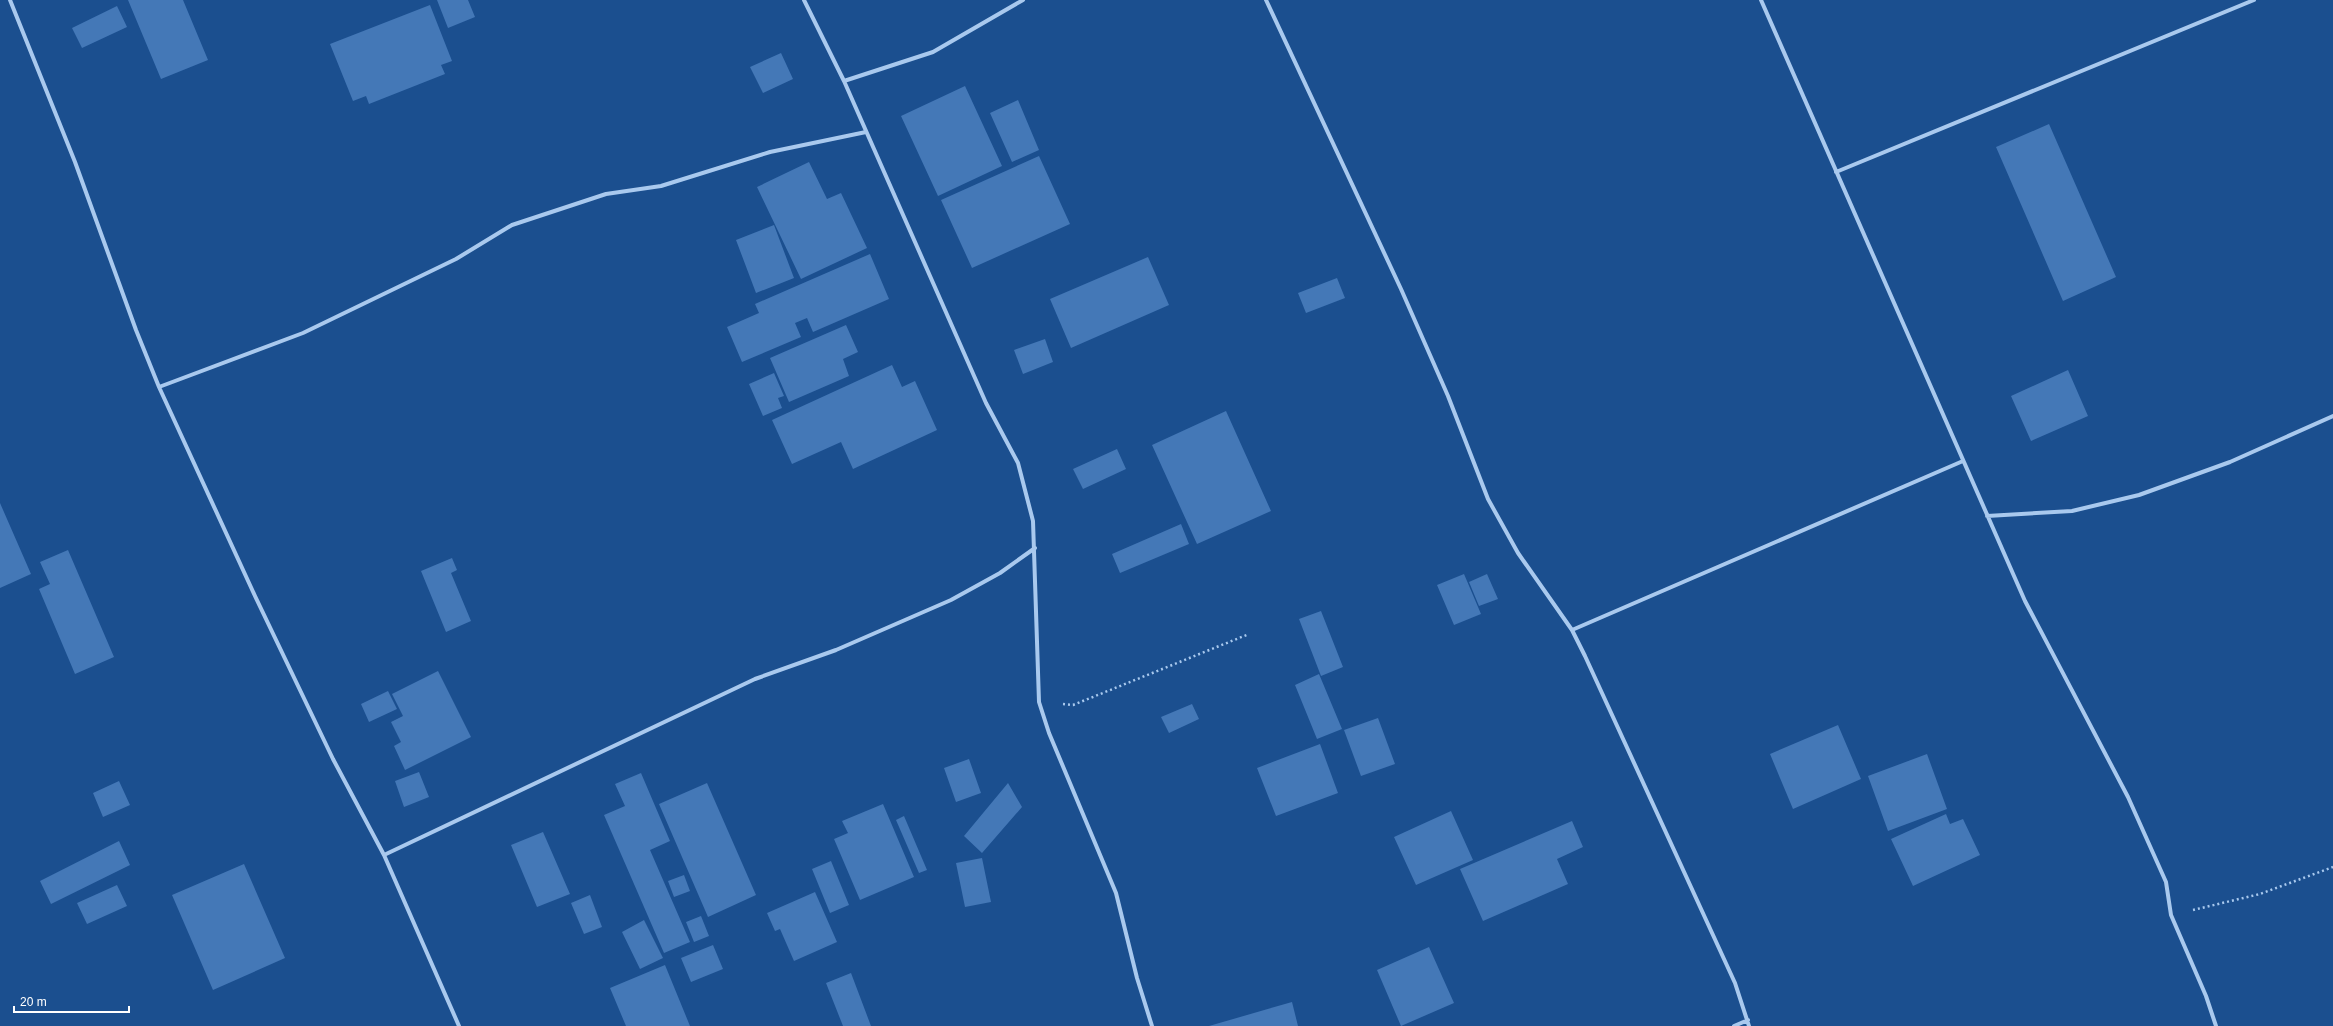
<svg xmlns="http://www.w3.org/2000/svg" width="2333" height="1026" font-family="Helvetica,sans-serif">
<style>
.building{fill:#4478b7}
.lines{fill:none;stroke-linecap:round;stroke-linejoin:round}
.path{stroke:#a9c9ee;stroke-width:2.5;stroke-dasharray:2 3;stroke-linecap:butt}
.minor{stroke:#a9c9ee;stroke-width:4}
</style>
<rect width="100%" height="100%" fill="#1b4f8f"/>
<path class="building" d="M 128,0 L 183,0 L 208,60 L 161,79 Z
M 437,0 L 468,0 L 475,17 L 448,28 Z
M 430,5 L 452,61 L 441,65 L 445,74 L 369,104 L 366,96 L 353,101 L 330,44 Z
M 117,6 L 127,27 L 82,48 L 72,28 Z
M 781,53 L 793,79 L 763,93 L 750,67 Z
M 965,86 L 1002,166 L 938,196 L 901,116 Z
M 1018,100 L 1039,150 L 1012,162 L 990,113 Z
M 2049,124 L 2116,277 L 2063,301 L 1996,147 Z
M 1039,156 L 1070,224 L 972,268 L 941,200 Z
M 809,162 L 827,199 L 841,193 L 867,248 L 801,279 L 757,187 Z
M 774,225 L 794,278 L 756,293 L 736,240 Z
M 870,254 L 889,299 L 813,332 L 807,318 L 795,323 L 801,337 L 742,362 L 727,327 L 759,313 L 755,304 Z
M 1148,257 L 1169,305 L 1071,348 L 1050,299 Z
M 1337,278 L 1345,298 L 1306,313 L 1298,293 Z
M 846,325 L 858,352 L 843,359 L 849,376 L 789,402 L 770,358 Z
M 1045,339 L 1053,362 L 1023,374 L 1014,350 Z
M 892,365 L 902,387 L 915,381 L 937,430 L 853,469 L 841,442 L 792,464 L 772,420 Z
M 2068,370 L 2088,416 L 2031,441 L 2011,396 Z
M 774,373 L 784,396 L 778,398 L 782,408 L 763,416 L 749,384 Z
M 1226,411 L 1271,511 L 1197,544 L 1152,445 Z
M 1117,449 L 1126,469 L 1083,489 L 1073,469 Z
M 0,503 L 31,574 L 0,588 Z
M 1181,524 L 1189,544 L 1120,573 L 1112,554 Z
M 68,550 L 114,657 L 75,674 L 39,589 L 50,584 L 40,562 Z
M 452,558 L 457,570 L 451,573 L 471,621 L 446,632 L 421,571 Z
M 1464,574 L 1481,614 L 1454,625 L 1437,585 Z
M 1487,574 L 1498,599 L 1479,606 L 1469,582 Z
M 1321,611 L 1343,667 L 1321,676 L 1299,619 Z
M 438,671 L 471,737 L 405,770 L 394,746 L 401,742 L 391,722 L 403,716 L 392,694 Z
M 1319,674 L 1342,729 L 1317,739 L 1295,685 Z
M 388,691 L 397,709 L 369,722 L 361,704 Z
M 1192,704 L 1199,719 L 1169,733 L 1161,717 Z
M 1378,718 L 1395,764 L 1361,776 L 1344,730 Z
M 1838,725 L 1861,779 L 1793,809 L 1770,754 Z
M 1320,744 L 1338,793 L 1276,816 L 1257,768 Z
M 1927,754 L 1947,809 L 1888,831 L 1868,776 Z
M 969,759 L 981,793 L 956,802 L 944,768 Z
M 419,772 L 429,797 L 404,807 L 395,781 Z
M 641,773 L 670,841 L 650,850 L 690,942 L 664,953 L 604,815 L 625,806 L 615,784 Z
M 119,781 L 130,805 L 103,817 L 93,793 Z
M 707,783 L 756,895 L 708,917 L 659,804 Z
M 1008,783 L 1022,807 L 982,853 L 964,836 Z
M 883,804 L 914,877 L 860,900 L 834,839 L 848,833 L 842,821 Z
M 1451,811 L 1473,860 L 1416,885 L 1394,837 Z
M 1946,814 L 1950,824 L 1963,819 L 1980,855 L 1913,886 L 1891,839 Z
M 904,816 L 927,870 L 919,873 L 896,820 Z
M 1572,821 L 1583,847 L 1557,859 L 1568,884 L 1483,921 L 1460,869 Z
M 543,832 L 570,894 L 537,907 L 511,845 Z
M 119,841 L 130,865 L 51,904 L 40,881 Z
M 982,858 L 991,902 L 965,907 L 956,863 Z
M 831,861 L 849,905 L 830,913 L 812,869 Z
M 244,864 L 285,958 L 213,990 L 172,895 Z
M 684,875 L 690,891 L 674,897 L 668,881 Z
M 117,885 L 127,906 L 87,924 L 77,903 Z
M 815,892 L 837,942 L 794,961 L 780,929 L 775,931 L 767,913 Z
M 590,895 L 602,927 L 584,934 L 571,903 Z
M 701,916 L 709,936 L 694,942 L 686,922 Z
M 644,920 L 663,958 L 640,969 L 622,932 Z
M 713,945 L 723,969 L 691,982 L 681,958 Z
M 1429,947 L 1454,1003 L 1401,1026 L 1377,970 Z
M 665,965 L 690,1026 L 626,1026 L 610,988 Z
M 851,973 L 871,1026 L 843,1026 L 826,983 Z
M 1292,1002 L 1298,1026 L 1209,1026 Z"/>
<g class="lines">
<path class="path" d="M 1063,704 L 1073,705 L 1249,634
M 2193,910 L 2260,894 L 2333,867"/>
<path class="minor" d="M 10,0 L 75,162 L 136,330 L 159,387 L 255,596 L 333,759 L 384,855 L 459,1026
M 804,0 L 844,81 L 986,403 L 1018,463 L 1033,521 L 1039,702 L 1049,733 L 1116,893 L 1137,978 L 1152,1026
M 1266,0 L 1401,289 L 1448,396 L 1488,499 L 1518,553 L 1572,630 L 1585,656 L 1735,983 L 1749,1026
M 1761,0 L 2025,601 L 2128,797 L 2166,882 L 2171,915 L 2206,996 L 2216,1026
M 844,81 L 933,52 L 1023,0
M 1836,172 L 2254,0
M 159,387 L 303,333 L 456,259 L 512,225 L 606,194 L 661,186 L 770,152 L 866,132
M 1987,516 L 2072,511 L 2139,495 L 2230,462 L 2333,416
M 1572,630 L 1963,461
M 384,855 L 755,679 L 836,650 L 951,600 L 1000,573 L 1035,548
M 1734,1026 L 1748,1020"/>
</g>
<path d="M14 1006v6h115v-6" fill="none" stroke="#ffffff" stroke-width="2"/>
<text x="20" y="1006" font-size="12" fill="#ffffff" stroke="#1b4f8f" stroke-width="3" paint-order="stroke">20 m</text>
</svg>
